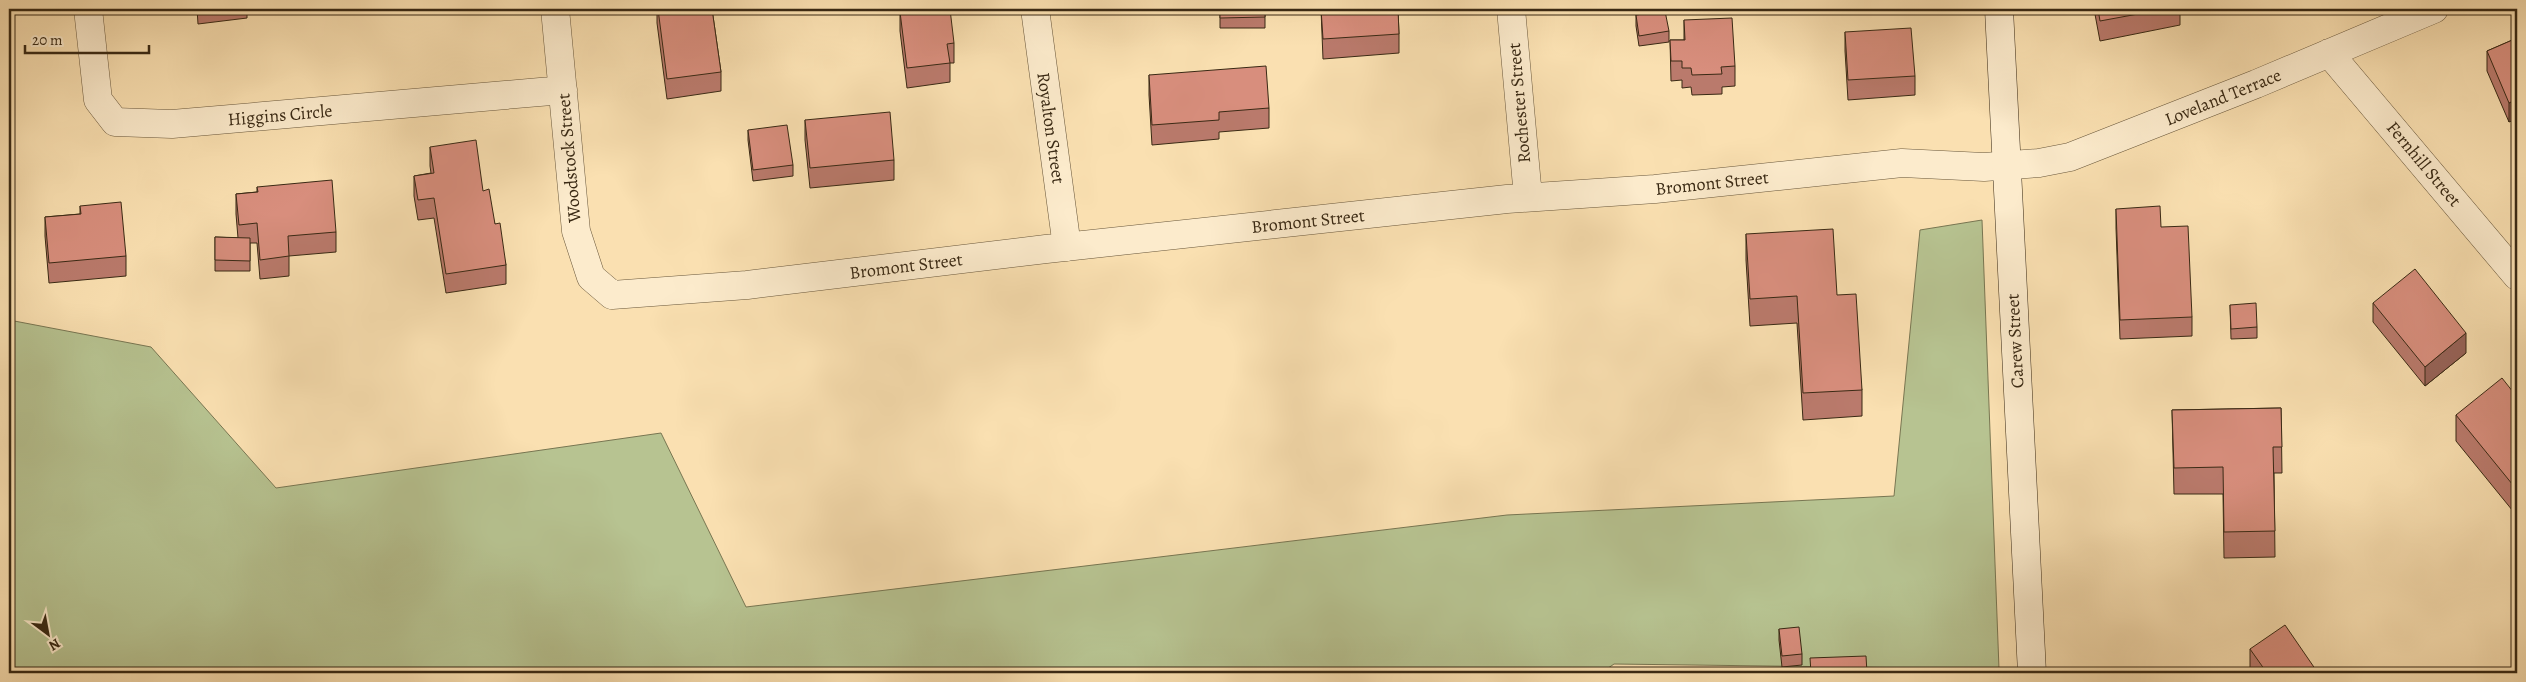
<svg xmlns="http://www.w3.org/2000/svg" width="2526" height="682" font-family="Alegreya,serif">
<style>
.green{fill:#b7c391;stroke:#787652}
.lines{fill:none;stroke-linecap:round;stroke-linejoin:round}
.street-casing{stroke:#69573b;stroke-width:29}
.secondary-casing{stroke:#392914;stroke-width:29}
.street{stroke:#fcebcc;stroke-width:28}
.secondary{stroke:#fcebcc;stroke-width:28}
.wall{fill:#ba7a6c;stroke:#392914}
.shaded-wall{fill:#976358;stroke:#392914}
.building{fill:#d88e7d;stroke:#392914}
.labels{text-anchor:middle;stroke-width:4;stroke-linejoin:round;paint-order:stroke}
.street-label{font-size:18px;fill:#392914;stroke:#fcebcc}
</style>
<rect width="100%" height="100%" fill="#fae0b1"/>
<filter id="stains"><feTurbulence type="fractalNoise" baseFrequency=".004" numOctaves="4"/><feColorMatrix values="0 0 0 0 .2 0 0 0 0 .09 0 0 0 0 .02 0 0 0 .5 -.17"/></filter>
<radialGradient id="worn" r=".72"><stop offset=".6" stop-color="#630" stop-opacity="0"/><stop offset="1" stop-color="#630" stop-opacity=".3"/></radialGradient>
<path class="green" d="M 1982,220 L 1999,669 L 1614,664 L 1601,673 L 9,673 L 9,320 L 151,347 L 276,488 L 661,433 L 746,607 L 1507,515 L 1894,496 L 1920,230 Z"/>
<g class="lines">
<defs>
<path id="street" d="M 88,9 L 98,100 L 115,122 L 172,124 L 563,90
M 555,9 L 576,231 L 591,277 L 612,295 L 747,285 L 1046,249 L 1507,199 L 1655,189 L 1902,163 L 1984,167 L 2039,163 L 2070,157 L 2256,84 L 2434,9
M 1035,9 L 1067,247
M 1511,9 L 1528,197
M 2329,53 L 2517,276"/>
<path id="secondary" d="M 1999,9 L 2032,673"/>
</defs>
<use href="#street" class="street-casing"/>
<use href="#secondary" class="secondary-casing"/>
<use href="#street" class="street"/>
<use href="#secondary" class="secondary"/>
</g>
<path class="wall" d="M 197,9 L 247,9 L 247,18 L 198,24 Z
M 657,9 L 712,9 L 721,72 L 721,91 L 667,99 L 657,23 Z
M 1220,9 L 1265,9 L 1265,28 L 1220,28 Z
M 1321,9 L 1398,9 L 1399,34 L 1399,53 L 1323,59 Z
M 2094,9 L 2180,9 L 2180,25 L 2100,41 Z
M 900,12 L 954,43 L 954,63 L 950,63 L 950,82 L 907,88 L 900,31 Z
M 1636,15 L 1669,31 L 1669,42 L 1639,46 L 1636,26 Z
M 1684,20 L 1735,66 L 1735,86 L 1722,87 L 1722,94 L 1692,95 L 1691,87 L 1682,88 L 1682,80 L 1671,81 L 1670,40 L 1684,40 Z
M 1845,32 L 1915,76 L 1915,95 L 1848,100 L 1845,51 Z
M 2517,38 L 2509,122 L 2487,71 L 2487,51 Z
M 1149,75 L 1269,108 L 1269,128 L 1219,132 L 1219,139 L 1152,145 L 1149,95 Z
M 805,120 L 894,160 L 894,180 L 810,188 L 805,140 Z
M 748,130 L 793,165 L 793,176 L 753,181 L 748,140 Z
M 430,147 L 483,191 L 495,224 L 506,265 L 506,284 L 446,293 L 434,218 L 418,220 L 414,196 L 414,176 L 431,173 L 430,166 Z
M 257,187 L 336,232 L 336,252 L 289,256 L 289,276 L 260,279 L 257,243 L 250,243 L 250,271 L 215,271 L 215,237 L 238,238 L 236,214 L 236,194 L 257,192 Z
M 80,206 L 126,256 L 126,276 L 49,283 L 45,236 L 45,217 L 80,214 Z
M 2116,209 L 2192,317 L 2192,336 L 2120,339 L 2116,228 Z
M 1746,234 L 1837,295 L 1862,390 L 1862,416 L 1803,420 L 1797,323 L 1750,326 L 1746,260 Z
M 2373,303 L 2466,353 L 2425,386 L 2373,322 Z
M 2230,305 L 2257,327 L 2257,338 L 2231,339 Z
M 2517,397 L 2517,516 L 2456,441 L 2456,415 Z
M 2281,408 L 2282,473 L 2274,473 L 2275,557 L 2224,558 L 2223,494 L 2174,494 L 2172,410 Z
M 1779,629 L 1802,654 L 1802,665 L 1782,667 L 1779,640 Z
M 2250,649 L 2318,673 L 2254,673 L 2250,668 Z"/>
<path class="shaded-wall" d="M 2517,99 L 2517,119 L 2509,122 L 2509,103 Z
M 2466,333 L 2466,353 L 2425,386 L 2425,367 Z"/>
<path class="building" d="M 658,9 L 712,9 L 721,72 L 667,79 Z
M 924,9 L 950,9 L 954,43 L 947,44 L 950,63 L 907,68 L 900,12 Z
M 1220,9 L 1265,9 L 1265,17 L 1220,18 Z
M 1321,9 L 1398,9 L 1399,34 L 1323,39 Z
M 2098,9 L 2165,9 L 2100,21 Z
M 1665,11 L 1669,31 L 1639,36 L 1636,15 Z
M 1732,18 L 1735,66 L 1721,67 L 1722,74 L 1692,75 L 1691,68 L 1682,68 L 1682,61 L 1671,61 L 1670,40 L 1685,40 L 1684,20 Z
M 1911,28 L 1915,76 L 1848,80 L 1845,32 Z
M 2517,38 L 2517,99 L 2509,103 L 2487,51 Z
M 1266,66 L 1269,108 L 1219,112 L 1219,120 L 1152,125 L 1149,75 Z
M 890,112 L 894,160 L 810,168 L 805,120 Z
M 787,125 L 793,165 L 753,170 L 748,130 Z
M 476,140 L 483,191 L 489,189 L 495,224 L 500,223 L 506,265 L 446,274 L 434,198 L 418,200 L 414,176 L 434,173 L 430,147 Z
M 332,180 L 336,232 L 288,236 L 289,256 L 260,260 L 257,223 L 239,225 L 236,194 L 258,192 L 257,187 Z
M 121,202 L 126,256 L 49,263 L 45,217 L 81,214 L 80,206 Z
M 2160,206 L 2161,227 L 2188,226 L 2192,317 L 2120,320 L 2116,209 Z
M 1833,229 L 1837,295 L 1856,294 L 1862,390 L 1803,393 L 1797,296 L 1750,299 L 1746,234 Z
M 215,237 L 250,238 L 250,261 L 215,260 Z
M 2415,269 L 2466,333 L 2425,367 L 2373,303 Z
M 2256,303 L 2257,327 L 2231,329 L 2230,305 Z
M 2502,378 L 2517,397 L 2517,490 L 2456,415 Z
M 2281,408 L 2282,447 L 2273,447 L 2275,531 L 2224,532 L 2223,467 L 2174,468 L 2172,410 Z
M 2285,625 L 2318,673 L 2267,673 L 2250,649 Z
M 1799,627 L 1802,654 L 1782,656 L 1779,629 Z
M 1866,656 L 1867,673 L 1811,673 L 1810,658 Z"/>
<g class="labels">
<g class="street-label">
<text transform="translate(2223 97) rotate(-22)" y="6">Loveland Terrace</text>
<text transform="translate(1519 103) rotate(-95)" y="6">Rochester Street</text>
<text transform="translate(280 115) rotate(-5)" y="6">Higgins Circle</text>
<text transform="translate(1051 128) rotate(82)" y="6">Royalton Street</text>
<text transform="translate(569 158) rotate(-95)" y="6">Woodstock Street</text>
<text transform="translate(2424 164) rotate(50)" y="6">Fernhill Street</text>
<text transform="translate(1712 183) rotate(-6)" y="6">Bromont Street</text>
<text transform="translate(1308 221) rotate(-6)" y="6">Bromont Street</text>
<text transform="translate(906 266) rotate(-7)" y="6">Bromont Street</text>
<text transform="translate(2015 341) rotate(-93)" y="6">Carew Street</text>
</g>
</g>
<rect width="2526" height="682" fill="none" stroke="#fae0b1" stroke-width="30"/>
<rect x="10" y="10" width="2506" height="662" fill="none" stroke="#392914" stroke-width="2.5"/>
<rect x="15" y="15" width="2496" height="652" fill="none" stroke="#392914"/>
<g transform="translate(48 634) rotate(148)" stroke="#fcebcc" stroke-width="4" paint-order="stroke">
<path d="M0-4L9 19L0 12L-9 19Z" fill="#392914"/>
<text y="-8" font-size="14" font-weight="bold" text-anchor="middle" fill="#392914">N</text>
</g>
<path d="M25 45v8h124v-8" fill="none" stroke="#392914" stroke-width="2.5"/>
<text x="32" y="45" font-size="15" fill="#392914" stroke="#fcebcc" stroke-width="4" paint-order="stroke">20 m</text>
<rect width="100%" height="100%" filter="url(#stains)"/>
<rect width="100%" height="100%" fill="url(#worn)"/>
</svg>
